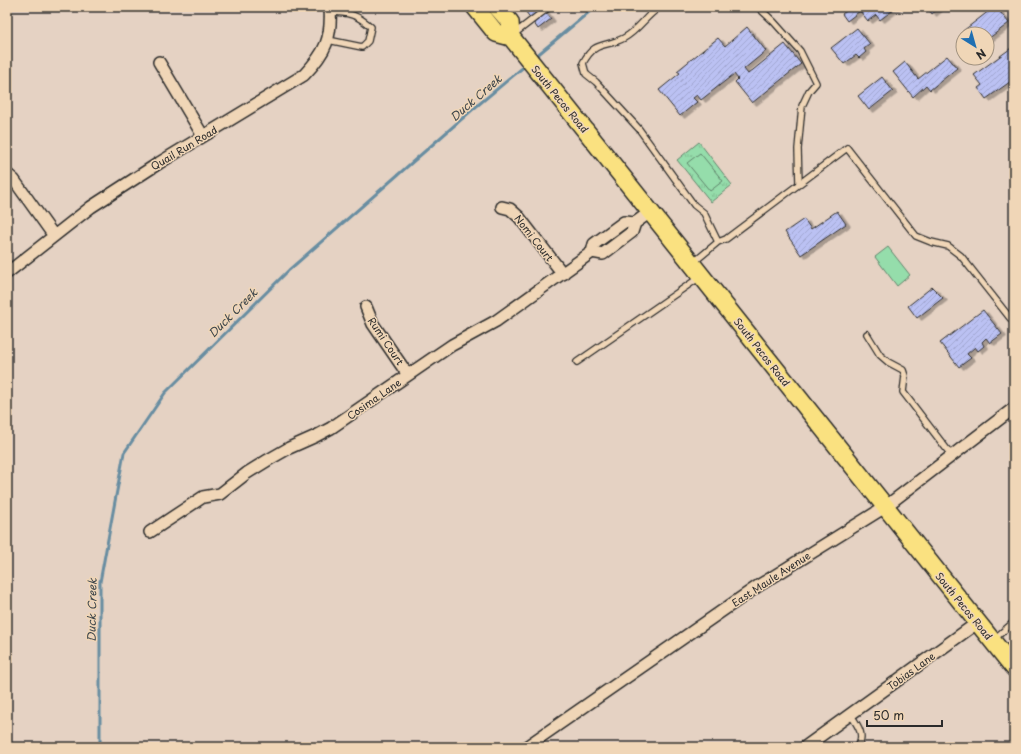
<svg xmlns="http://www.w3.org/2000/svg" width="1021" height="754" font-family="'Playpen Sans',sans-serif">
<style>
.park{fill:url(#park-tufts);stroke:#60846b}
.garden{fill:#95ddab;stroke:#60846b}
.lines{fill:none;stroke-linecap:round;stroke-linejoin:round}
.stream{stroke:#678da1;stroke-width:3}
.building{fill:url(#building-hatch);stroke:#2b2b2b;filter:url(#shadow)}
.service-casing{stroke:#2b2b2b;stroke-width:8}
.minor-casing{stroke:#2b2b2b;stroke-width:14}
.primary-casing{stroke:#2b2b2b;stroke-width:20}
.service{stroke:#f0d6b7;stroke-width:5.5}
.minor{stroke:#f0d6b7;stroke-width:11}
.primary{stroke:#fae180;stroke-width:17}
.labels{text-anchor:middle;stroke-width:3;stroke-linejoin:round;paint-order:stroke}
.street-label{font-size:10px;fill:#2b2b2b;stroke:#f0d6b7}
.water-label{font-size:11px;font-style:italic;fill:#3a4349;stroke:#f0d6b7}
</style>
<defs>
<pattern id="park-tufts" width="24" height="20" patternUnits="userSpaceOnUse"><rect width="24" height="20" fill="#95ddab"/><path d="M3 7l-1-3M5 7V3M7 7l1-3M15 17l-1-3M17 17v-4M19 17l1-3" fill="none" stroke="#81be93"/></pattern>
<pattern id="building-hatch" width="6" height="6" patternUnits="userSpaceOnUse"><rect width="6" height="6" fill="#bbc1f3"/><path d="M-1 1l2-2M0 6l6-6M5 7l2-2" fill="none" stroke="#a1a6d0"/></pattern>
<filter id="shadow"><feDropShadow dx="4.5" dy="2.5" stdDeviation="0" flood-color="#0004"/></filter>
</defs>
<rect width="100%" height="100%" fill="#e5d2c3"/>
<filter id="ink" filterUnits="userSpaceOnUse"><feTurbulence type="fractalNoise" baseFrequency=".025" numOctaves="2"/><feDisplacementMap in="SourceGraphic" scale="8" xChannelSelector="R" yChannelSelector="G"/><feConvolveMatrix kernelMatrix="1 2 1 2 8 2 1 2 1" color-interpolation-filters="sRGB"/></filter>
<g filter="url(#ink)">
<path class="park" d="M 699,142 L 732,185 L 711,202 L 677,160 Z"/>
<path class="garden" d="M 700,153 L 723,181 L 710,191 L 687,163 Z
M 888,247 L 910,275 L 897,286 L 875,257 Z"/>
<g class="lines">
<path class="stream" d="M 535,57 L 595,7
M 100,747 L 100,582 L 124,453 L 165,393 L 289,270 L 472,110 L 526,65"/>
</g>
<path class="building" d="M 532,7 L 542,7 L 551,19 L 538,29 L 526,12 Z
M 851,7 L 897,7 L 880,20 L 876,15 L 868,21 L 860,11 L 847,21 L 842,14 Z
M 927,7 L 937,7 L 938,9 L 932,14 Z
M 994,7 L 996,7 L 1009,23 L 988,39 L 987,34 L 984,33 L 982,34 L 966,34 L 963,31 Z
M 747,27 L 766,51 L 744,69 L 748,74 L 785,44 L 801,64 L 752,103 L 735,82 L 738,79 L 734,74 L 701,100 L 697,95 L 693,98 L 697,102 L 680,116 L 659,90 L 680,73 L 677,71 L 718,38 L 725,46 Z
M 857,28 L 870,44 L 864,49 L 866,52 L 859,58 L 856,55 L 844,64 L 831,48 Z
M 1014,46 L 1014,79 L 986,99 L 978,88 L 982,85 L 974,75 Z
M 947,56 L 957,68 L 930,90 L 926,85 L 913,97 L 893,72 L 905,62 L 918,79 Z
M 882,77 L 893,91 L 869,110 L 858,96 Z
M 837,211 L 846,224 L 801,255 L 785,232 L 804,219 L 811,229 Z
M 932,287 L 943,298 L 917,318 L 908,306 Z
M 983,310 L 1002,334 L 990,343 L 986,338 L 982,342 L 984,346 L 978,351 L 975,347 L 967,354 L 971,358 L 959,367 L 940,343 Z"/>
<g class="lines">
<defs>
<path id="service" d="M 660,7 C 646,15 639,30 624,38 C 605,48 595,40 583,63 L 586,74 L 596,82 L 639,129 L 694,205 L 704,213 L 718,242
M 758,7 L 774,22 L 800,51 L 816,83 L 809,91 L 802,106 L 798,149 L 799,184
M 514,34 L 549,7
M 328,40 L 362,47 L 368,41 L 371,27 C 358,15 348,12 330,12
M 693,263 L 718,242 L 726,239 L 847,148 L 916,236 L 931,242 L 948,246 L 961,256 L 1014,323
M 867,334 L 880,355 L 888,362 L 903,370 L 905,376 L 903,392 L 952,456
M 577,362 L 700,277
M 994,639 L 1014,622
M 850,714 C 857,724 867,737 856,747"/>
<path id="minor" d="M 159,62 L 203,136
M 7,174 L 14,180 L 54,236
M 502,207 L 510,209 L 519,217 L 563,274
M 592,252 L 603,254 L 632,232 L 635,223 L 650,212
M 7,273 L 91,207 L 159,163 L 304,75 C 326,52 332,38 330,7
M 366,307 L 373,324 L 408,375
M 150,532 L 203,497 L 220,494 L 247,473 L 268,460 L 289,448 L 316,436 L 331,428 L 430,360 L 452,345 L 496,321 L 592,252 L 594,244 L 624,222 L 635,223
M 526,747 L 758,586 L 885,507 L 1014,408
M 805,747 L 977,623"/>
<path id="primary" d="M 475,7 L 496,33 L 511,37
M 497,7 L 510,22 L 511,37 L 1014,668"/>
</defs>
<use href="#service" class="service-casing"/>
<use href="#minor" class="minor-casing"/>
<use href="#primary" class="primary-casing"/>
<use href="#service" class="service"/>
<use href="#minor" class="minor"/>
<use href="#primary" class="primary"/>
</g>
</g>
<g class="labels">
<g class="street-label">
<text transform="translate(560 99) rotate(51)" y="4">South Pecos Road</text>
<text transform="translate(184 148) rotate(-31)" y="4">Quail Run Road</text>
<text transform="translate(534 238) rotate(52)" y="4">Nomi Court</text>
<text transform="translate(386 341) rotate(56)" y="4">Rumi Court</text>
<text transform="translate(762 352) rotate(52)" y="4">South Pecos Road</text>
<text transform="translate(374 399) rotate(-35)" y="4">Cosima Lane</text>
<text transform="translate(771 579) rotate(-33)" y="4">East Maule Avenue</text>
<text transform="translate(964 606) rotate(51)" y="4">South Pecos Road</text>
<text transform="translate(911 671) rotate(-36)" y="4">Tobias Lane</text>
</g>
<g class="water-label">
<text transform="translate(476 98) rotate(-41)" y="4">Duck Creek</text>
<text transform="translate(233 313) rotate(-45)" y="4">Duck Creek</text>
<text transform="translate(92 610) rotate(-89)" y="4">Duck Creek</text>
</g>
</g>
<rect width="1021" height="754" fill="none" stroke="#f0d6b7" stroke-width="24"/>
<rect x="12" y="12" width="997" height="730" fill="none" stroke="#2b2b2b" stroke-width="1.5" filter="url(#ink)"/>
<g transform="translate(975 46) rotate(143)"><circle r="19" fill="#f0d6b7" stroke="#a1927f"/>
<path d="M0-3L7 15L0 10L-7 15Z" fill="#1f6fb2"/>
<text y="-6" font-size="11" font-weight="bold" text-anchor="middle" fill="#2b2b2b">N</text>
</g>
<path d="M867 720v6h75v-6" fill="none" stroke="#2b2b2b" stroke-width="2"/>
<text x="873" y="720" font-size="12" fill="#2b2b2b" stroke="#f0d6b7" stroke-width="3" paint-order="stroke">50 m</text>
</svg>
